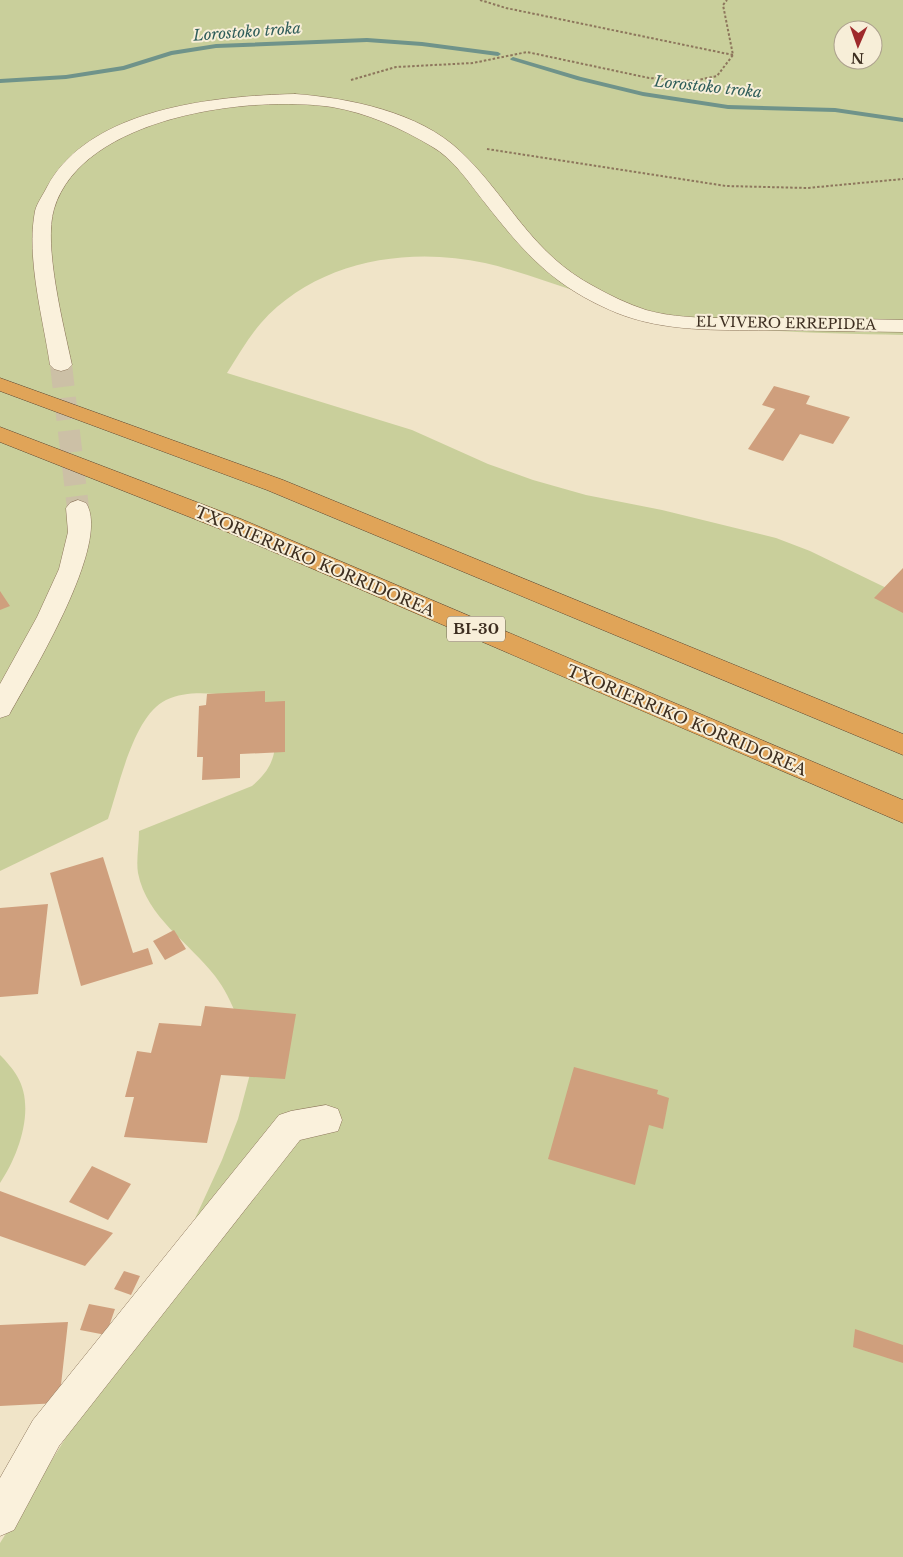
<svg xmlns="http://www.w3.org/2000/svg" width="903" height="1557" font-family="'Libre Baskerville',serif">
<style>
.green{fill:#c9cf9b;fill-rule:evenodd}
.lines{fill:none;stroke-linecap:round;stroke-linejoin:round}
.stream{fill:#6f938a;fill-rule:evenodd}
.building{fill:#cf9f7d}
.minor-tunnel{stroke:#ccc0a6;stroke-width:22;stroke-dasharray:22 11;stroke-linecap:butt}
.minor-casing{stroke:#8d765c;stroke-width:1}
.highway-casing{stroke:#5b4430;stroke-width:1}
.path{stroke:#8d765c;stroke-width:2;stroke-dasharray:2.5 2;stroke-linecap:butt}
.minor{fill:#faf1dc;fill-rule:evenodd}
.highway{fill:#e0a458;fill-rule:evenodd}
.labels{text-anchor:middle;stroke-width:4;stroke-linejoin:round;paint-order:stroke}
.far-street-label{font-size:14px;fill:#3d2e20;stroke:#f7eed8}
.far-water-label{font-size:15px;font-style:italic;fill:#2f5d5a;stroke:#f7eed8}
.shield{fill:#f7eed8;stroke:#756857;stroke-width:1}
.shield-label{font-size:15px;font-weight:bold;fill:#3d2e20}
.street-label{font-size:16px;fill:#3d2e20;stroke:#f7eed8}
</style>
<rect width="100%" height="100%" fill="#f0e4c8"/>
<path class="green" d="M 0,0 L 903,0 L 903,335 C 830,333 757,334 685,319 C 653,312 620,305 589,295 C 554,285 520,271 485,263 C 407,246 316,261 261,323 C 248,338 238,356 227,373 L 412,430 L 488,464 L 533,480 L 586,495 L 662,510 L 776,538 L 810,551 L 903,596 L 903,1557 L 0,1557 L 0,1543 L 145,1311 L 193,1223 L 222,1160 L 238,1119 L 254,1059 C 242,1032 233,999 215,976 C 189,942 147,918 138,873 C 136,861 139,845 139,831 L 252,786 C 268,772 274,762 276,740 L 227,695 C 207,693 185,691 166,700 C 133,716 119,787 108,819 L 0,871 ZM 843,30 L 873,30 L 873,60 L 843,60 Z
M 0,1055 C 6,1061 13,1069 17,1076 C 36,1107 19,1155 0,1183 Z"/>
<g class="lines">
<path class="stream" d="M 367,38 L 422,42 L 498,52 L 501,54 L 498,56 L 422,46 L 367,42 L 216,48 L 172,55 L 124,70 L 66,79 L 0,83 L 0,79 L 66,75 L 123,66 L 171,51 L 216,44 Z
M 513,57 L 581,77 L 643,92 L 728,105 L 835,108 L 903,118 L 903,122 L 835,112 L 728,109 L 643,96 L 577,80 L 511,60 L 510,59 Z"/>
</g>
<path class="building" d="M 774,386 L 810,396 L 806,404 L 850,417 L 833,444 L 800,434 L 783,461 L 748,449 L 775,409 L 762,405 Z
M 903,568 L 903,613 L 874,598 Z
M 0,591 L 10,606 L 0,610 Z
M 265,691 L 265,702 L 285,701 L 285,752 L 240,754 L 240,778 L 202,780 L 203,757 L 197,757 L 199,706 L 206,705 L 207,694 Z
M 103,857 L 133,953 L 148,948 L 153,964 L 81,986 L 50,873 Z
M 48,904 L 38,994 L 0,997 L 0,908 Z
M 174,930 L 186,949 L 165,960 L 153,941 Z
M 205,1006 L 296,1014 L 285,1079 L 221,1075 L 207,1143 L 124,1137 L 134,1097 L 125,1097 L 137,1051 L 151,1053 L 159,1023 L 201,1026 Z
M 574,1067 L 658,1090 L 657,1094 L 669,1098 L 663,1129 L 649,1125 L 635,1185 L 548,1159 Z
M 92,1166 L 131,1184 L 108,1220 L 69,1202 Z
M 0,1191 L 113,1233 L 85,1266 L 0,1236 Z
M 124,1271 L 140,1276 L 131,1295 L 114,1289 Z
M 89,1304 L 115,1309 L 106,1335 L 80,1330 Z
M 68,1322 L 59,1403 L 0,1406 L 0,1325 Z
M 855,1329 L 903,1345 L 903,1363 L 853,1347 Z"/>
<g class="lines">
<path class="minor-tunnel" d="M 61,365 L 78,508"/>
<defs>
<path id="minor" d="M 295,94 C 349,98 419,112 460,151 C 509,197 530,253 595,287 C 611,296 628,304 646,310 C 685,321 727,317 767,318 C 812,318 858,319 903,320 L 903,332 C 858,331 813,331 768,330 C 717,330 665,332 617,313 C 554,287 526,255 485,203 C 469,183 454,159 431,146 C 401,128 367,113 332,107 C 251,95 82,116 54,209 C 43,245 64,327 72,365 L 68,369 L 61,371 L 54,369 L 50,365 C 43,318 26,258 35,211 C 37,203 43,195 47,187 C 89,108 215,96 295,94 Z
M 78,500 L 86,503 C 112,543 31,675 9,715 L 0,718 L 0,684 L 37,617 L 59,569 L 68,532 L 66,508 L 70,503 Z
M 326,1105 L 338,1109 L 342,1120 L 338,1131 L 300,1140 L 59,1446 L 14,1530 L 0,1536 L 0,1478 L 33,1420 L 279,1115 L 291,1111 Z"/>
<path id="highway" d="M 0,378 L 283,480 L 903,734 L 903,755 L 267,490 L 0,391 Z
M 0,427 L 241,519 L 903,800 L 903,823 L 225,531 L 0,442 Z"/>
</defs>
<use href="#minor" class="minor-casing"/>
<use href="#highway" class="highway-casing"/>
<path class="path" d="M 480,0 L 506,8 L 733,55
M 351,80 L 396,67 L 473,63 L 527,52 L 649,78 L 693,81 L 717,76 L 733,55 L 723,5 L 727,0
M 487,149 L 726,186 L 807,188 L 903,179"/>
<use href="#minor" class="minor"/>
<use href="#highway" class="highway"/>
</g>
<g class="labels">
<g class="far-street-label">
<text transform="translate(786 323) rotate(1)" y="5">EL VIVERO ERREPIDEA</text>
</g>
<g class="far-water-label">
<text transform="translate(247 32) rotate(-4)" y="5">Lorostoko troka</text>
<text transform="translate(708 87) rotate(6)" y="5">Lorostoko troka</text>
</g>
<rect class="shield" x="447" y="616.5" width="58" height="25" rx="4"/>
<g class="shield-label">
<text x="476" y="634">BI-30</text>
</g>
<g class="street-label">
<text transform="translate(315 561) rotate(23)" y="6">TXORIERRIKO KORRIDOREA</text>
<text transform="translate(687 720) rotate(23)" y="6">TXORIERRIKO KORRIDOREA</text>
</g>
</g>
<g transform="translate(858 45) rotate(182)"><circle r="24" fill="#f7eed8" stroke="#ada18e"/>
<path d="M0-4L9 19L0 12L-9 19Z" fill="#9e2a2b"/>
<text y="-8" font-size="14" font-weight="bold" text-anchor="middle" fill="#3d2e20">N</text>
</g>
</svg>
